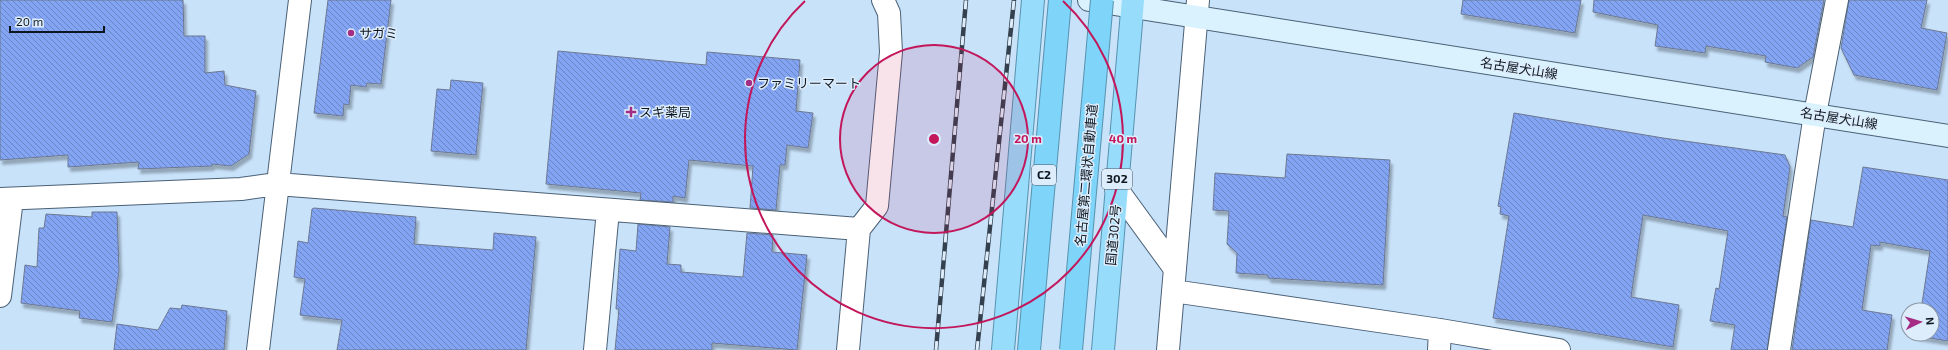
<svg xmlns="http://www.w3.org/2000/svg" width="1948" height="350" font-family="'Exo 2','Noto Sans JP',sans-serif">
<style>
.building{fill:url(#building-back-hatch);stroke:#6c7892;filter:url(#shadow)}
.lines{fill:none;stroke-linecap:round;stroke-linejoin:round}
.minor-casing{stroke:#4a6075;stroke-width:24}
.secondary-casing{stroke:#4a6075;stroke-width:24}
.trunk-casing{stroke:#5792ae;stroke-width:24}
.motorway-casing{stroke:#5792ae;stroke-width:24}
.minor{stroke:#fff;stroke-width:22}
.secondary{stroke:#d9f2fe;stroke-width:22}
.trunk{stroke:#98dcfb;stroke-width:22}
.motorway{stroke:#7fd4fa;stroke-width:22}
.rail-casing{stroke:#34404d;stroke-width:4.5}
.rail{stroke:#deedfc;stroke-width:3;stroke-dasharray:9;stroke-linecap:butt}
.motorway-bridge-casing{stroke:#5792ae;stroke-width:24;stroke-linecap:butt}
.motorway-bridge{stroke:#7fd4fa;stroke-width:22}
.ring{fill:none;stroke:#c2185b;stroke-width:2}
.poi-dot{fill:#a42c84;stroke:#deedfc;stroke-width:1.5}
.labels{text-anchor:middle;stroke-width:3;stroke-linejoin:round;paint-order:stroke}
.shield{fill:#deedfc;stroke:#4c5762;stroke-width:1}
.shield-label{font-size:12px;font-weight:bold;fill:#0e1720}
.poi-label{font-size:13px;fill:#0e1720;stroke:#deedfc;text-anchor:start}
.street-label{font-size:13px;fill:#0e1720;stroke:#deedfc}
.centre{fill:#c2185b;stroke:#deedfc;stroke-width:2}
.ring-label{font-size:12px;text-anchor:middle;font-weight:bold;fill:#c2185b;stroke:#deedfc;stroke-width:3;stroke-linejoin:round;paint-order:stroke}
</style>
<defs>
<pattern id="building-back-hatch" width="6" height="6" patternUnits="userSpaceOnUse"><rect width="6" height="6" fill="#82a4f3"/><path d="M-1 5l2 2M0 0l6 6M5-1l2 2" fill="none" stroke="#6985c4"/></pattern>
<filter id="shadow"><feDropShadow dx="2.5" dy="4.5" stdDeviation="1" flood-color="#0004"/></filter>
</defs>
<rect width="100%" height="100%" fill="#c8e2fa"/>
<path class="building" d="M 0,0 L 183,0 L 184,36 L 205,36 L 205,73 L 224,71 L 225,85 L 256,91 L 249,154 L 231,166 L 212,164 L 212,166 L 138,169 L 139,162 L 68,167 L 68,155 L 0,160 Z
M 328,0 L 391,0 L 381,84 L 367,83 L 366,87 L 351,85 L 349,105 L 344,104 L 343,116 L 314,113 Z
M 1463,0 L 1581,0 L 1575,33 L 1461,14 Z
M 1594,0 L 1824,0 L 1813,57 L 1797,68 L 1765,62 L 1766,56 L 1706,46 L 1705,53 L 1655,46 L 1658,25 L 1593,12 Z
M 1849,0 L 1927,0 L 1921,28 L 1947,33 L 1937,90 L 1854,75 L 1841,48 Z
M 558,51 L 706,65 L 707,52 L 800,60 L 796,111 L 813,113 L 808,148 L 787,145 L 785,165 L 780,165 L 776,210 L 750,208 L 753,166 L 689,160 L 685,198 L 673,196 L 673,202 L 640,200 L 641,193 L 546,184 Z
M 451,80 L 483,83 L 476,155 L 431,151 L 437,89 L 450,90 Z
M 1514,113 L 1663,138 L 1785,155 L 1790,167 L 1783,216 L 1787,217 L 1767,350 L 1731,350 L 1735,325 L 1710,321 L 1716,288 L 1719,289 L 1728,231 L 1643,215 L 1631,297 L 1679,305 L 1673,347 L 1552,326 L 1493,318 L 1509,216 L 1500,214 L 1501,207 L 1498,206 Z
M 1287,154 L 1390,160 L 1383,285 L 1268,278 L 1268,275 L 1236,273 L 1237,253 L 1227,244 L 1229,211 L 1213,210 L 1215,173 L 1285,178 Z
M 1863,167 L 1948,180 L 1948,341 L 1917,336 L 1917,334 L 1932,334 L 1932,310 L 1921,310 L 1930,251 L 1880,242 L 1880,246 L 1871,245 L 1862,310 L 1892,315 L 1887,350 L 1792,350 L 1811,220 L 1853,227 Z
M 314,208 L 416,217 L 414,244 L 493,250 L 494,233 L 536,237 L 526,350 L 337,350 L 342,320 L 300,315 L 305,279 L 294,277 L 298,241 L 308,243 L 312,209 Z
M 92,212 L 117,212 L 119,271 L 112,322 L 79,318 L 80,311 L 21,303 L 25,265 L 37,267 L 39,228 L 44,228 L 46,214 L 92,217 Z
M 638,224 L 670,227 L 667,264 L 681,265 L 681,272 L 743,277 L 747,233 L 773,235 L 772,252 L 807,255 L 797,350 L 712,343 L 712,350 L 615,350 L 619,309 L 616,309 L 620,249 L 636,251 Z
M 182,305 L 227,311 L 224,350 L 114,350 L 117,324 L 158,330 L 170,308 L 181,309 Z"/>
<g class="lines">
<defs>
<path id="minor" d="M 1116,188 L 1175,269
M 0,199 L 241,189 L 277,184 L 859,229
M 1173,291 L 1440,330 L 1559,350
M 0,296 L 12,199
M 258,350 L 300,0
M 595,350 L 608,210
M 848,350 L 859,229 L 877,206 L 891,52 L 889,13 L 883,0
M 1168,350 L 1198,0
M 1439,350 L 1440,330
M 1779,350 L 1815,114 L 1837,0"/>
<path id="secondary" d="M 1089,0 L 1948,136"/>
<path id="trunk" d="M 1003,350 L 1033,0
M 1103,350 L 1133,0"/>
<path id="motorway" d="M 1029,350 L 1060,0"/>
</defs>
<use href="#minor" class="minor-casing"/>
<use href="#secondary" class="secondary-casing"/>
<use href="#trunk" class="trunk-casing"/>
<use href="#motorway" class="motorway-casing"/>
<use href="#minor" class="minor"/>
<use href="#secondary" class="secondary"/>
<use href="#trunk" class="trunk"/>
<use href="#motorway" class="motorway"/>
<defs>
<path id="rail" d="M 936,350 L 966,0
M 977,350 L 1014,0"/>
</defs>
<use href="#rail" class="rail-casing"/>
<use href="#rail" class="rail"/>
<defs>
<path id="motorway-bridge" d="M 1071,350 L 1102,0"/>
</defs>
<use href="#motorway-bridge" class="motorway-bridge-casing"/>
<use href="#motorway-bridge" class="motorway-bridge"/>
</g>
<circle cx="934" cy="139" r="94" fill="#c2185b" fill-opacity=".12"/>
<g class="ring">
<circle cx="934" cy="139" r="94"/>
<path d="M1063 1A189 189 0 1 1 805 1"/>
</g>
<g class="poi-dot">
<circle cx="351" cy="33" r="4"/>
<circle cx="749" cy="83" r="4"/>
<path d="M629 106h4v4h4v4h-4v4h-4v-4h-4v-4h4z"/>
</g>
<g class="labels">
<g class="shield">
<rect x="1032" y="165" width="24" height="20" rx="3"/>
<rect x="1102" y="169" width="30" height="20" rx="3"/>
</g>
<g class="shield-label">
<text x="1044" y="179">C2</text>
<text x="1117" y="183">302</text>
</g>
<g class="poi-label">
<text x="359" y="38">サガミ</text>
<text x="757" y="88">ファミリーマート</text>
<text x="639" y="117">スギ薬局</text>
</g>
<g class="street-label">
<text transform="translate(1519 68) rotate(9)" y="5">名古屋犬山線</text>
<text transform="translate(1839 118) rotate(9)" y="5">名古屋犬山線</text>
<text transform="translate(1086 175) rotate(-85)" y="5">名古屋第二環状自動車道</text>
<text transform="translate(1113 235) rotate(-85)" y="5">国道302号</text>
</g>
</g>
<circle cx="934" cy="139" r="6" class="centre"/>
<g class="ring-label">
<text x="1028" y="143">20 m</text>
<text x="1123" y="143">40 m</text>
</g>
<g transform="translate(1920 322) rotate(85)"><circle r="19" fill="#deedfc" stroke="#8b97a4"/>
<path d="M0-3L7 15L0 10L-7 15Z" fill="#a42c84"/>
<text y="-6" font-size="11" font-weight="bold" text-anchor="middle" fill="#0e1720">N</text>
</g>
<path d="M10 26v6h94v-6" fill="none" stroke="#0e1720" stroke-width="2"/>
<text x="16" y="26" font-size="12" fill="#0e1720" stroke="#deedfc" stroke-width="3" paint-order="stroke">20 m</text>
</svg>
